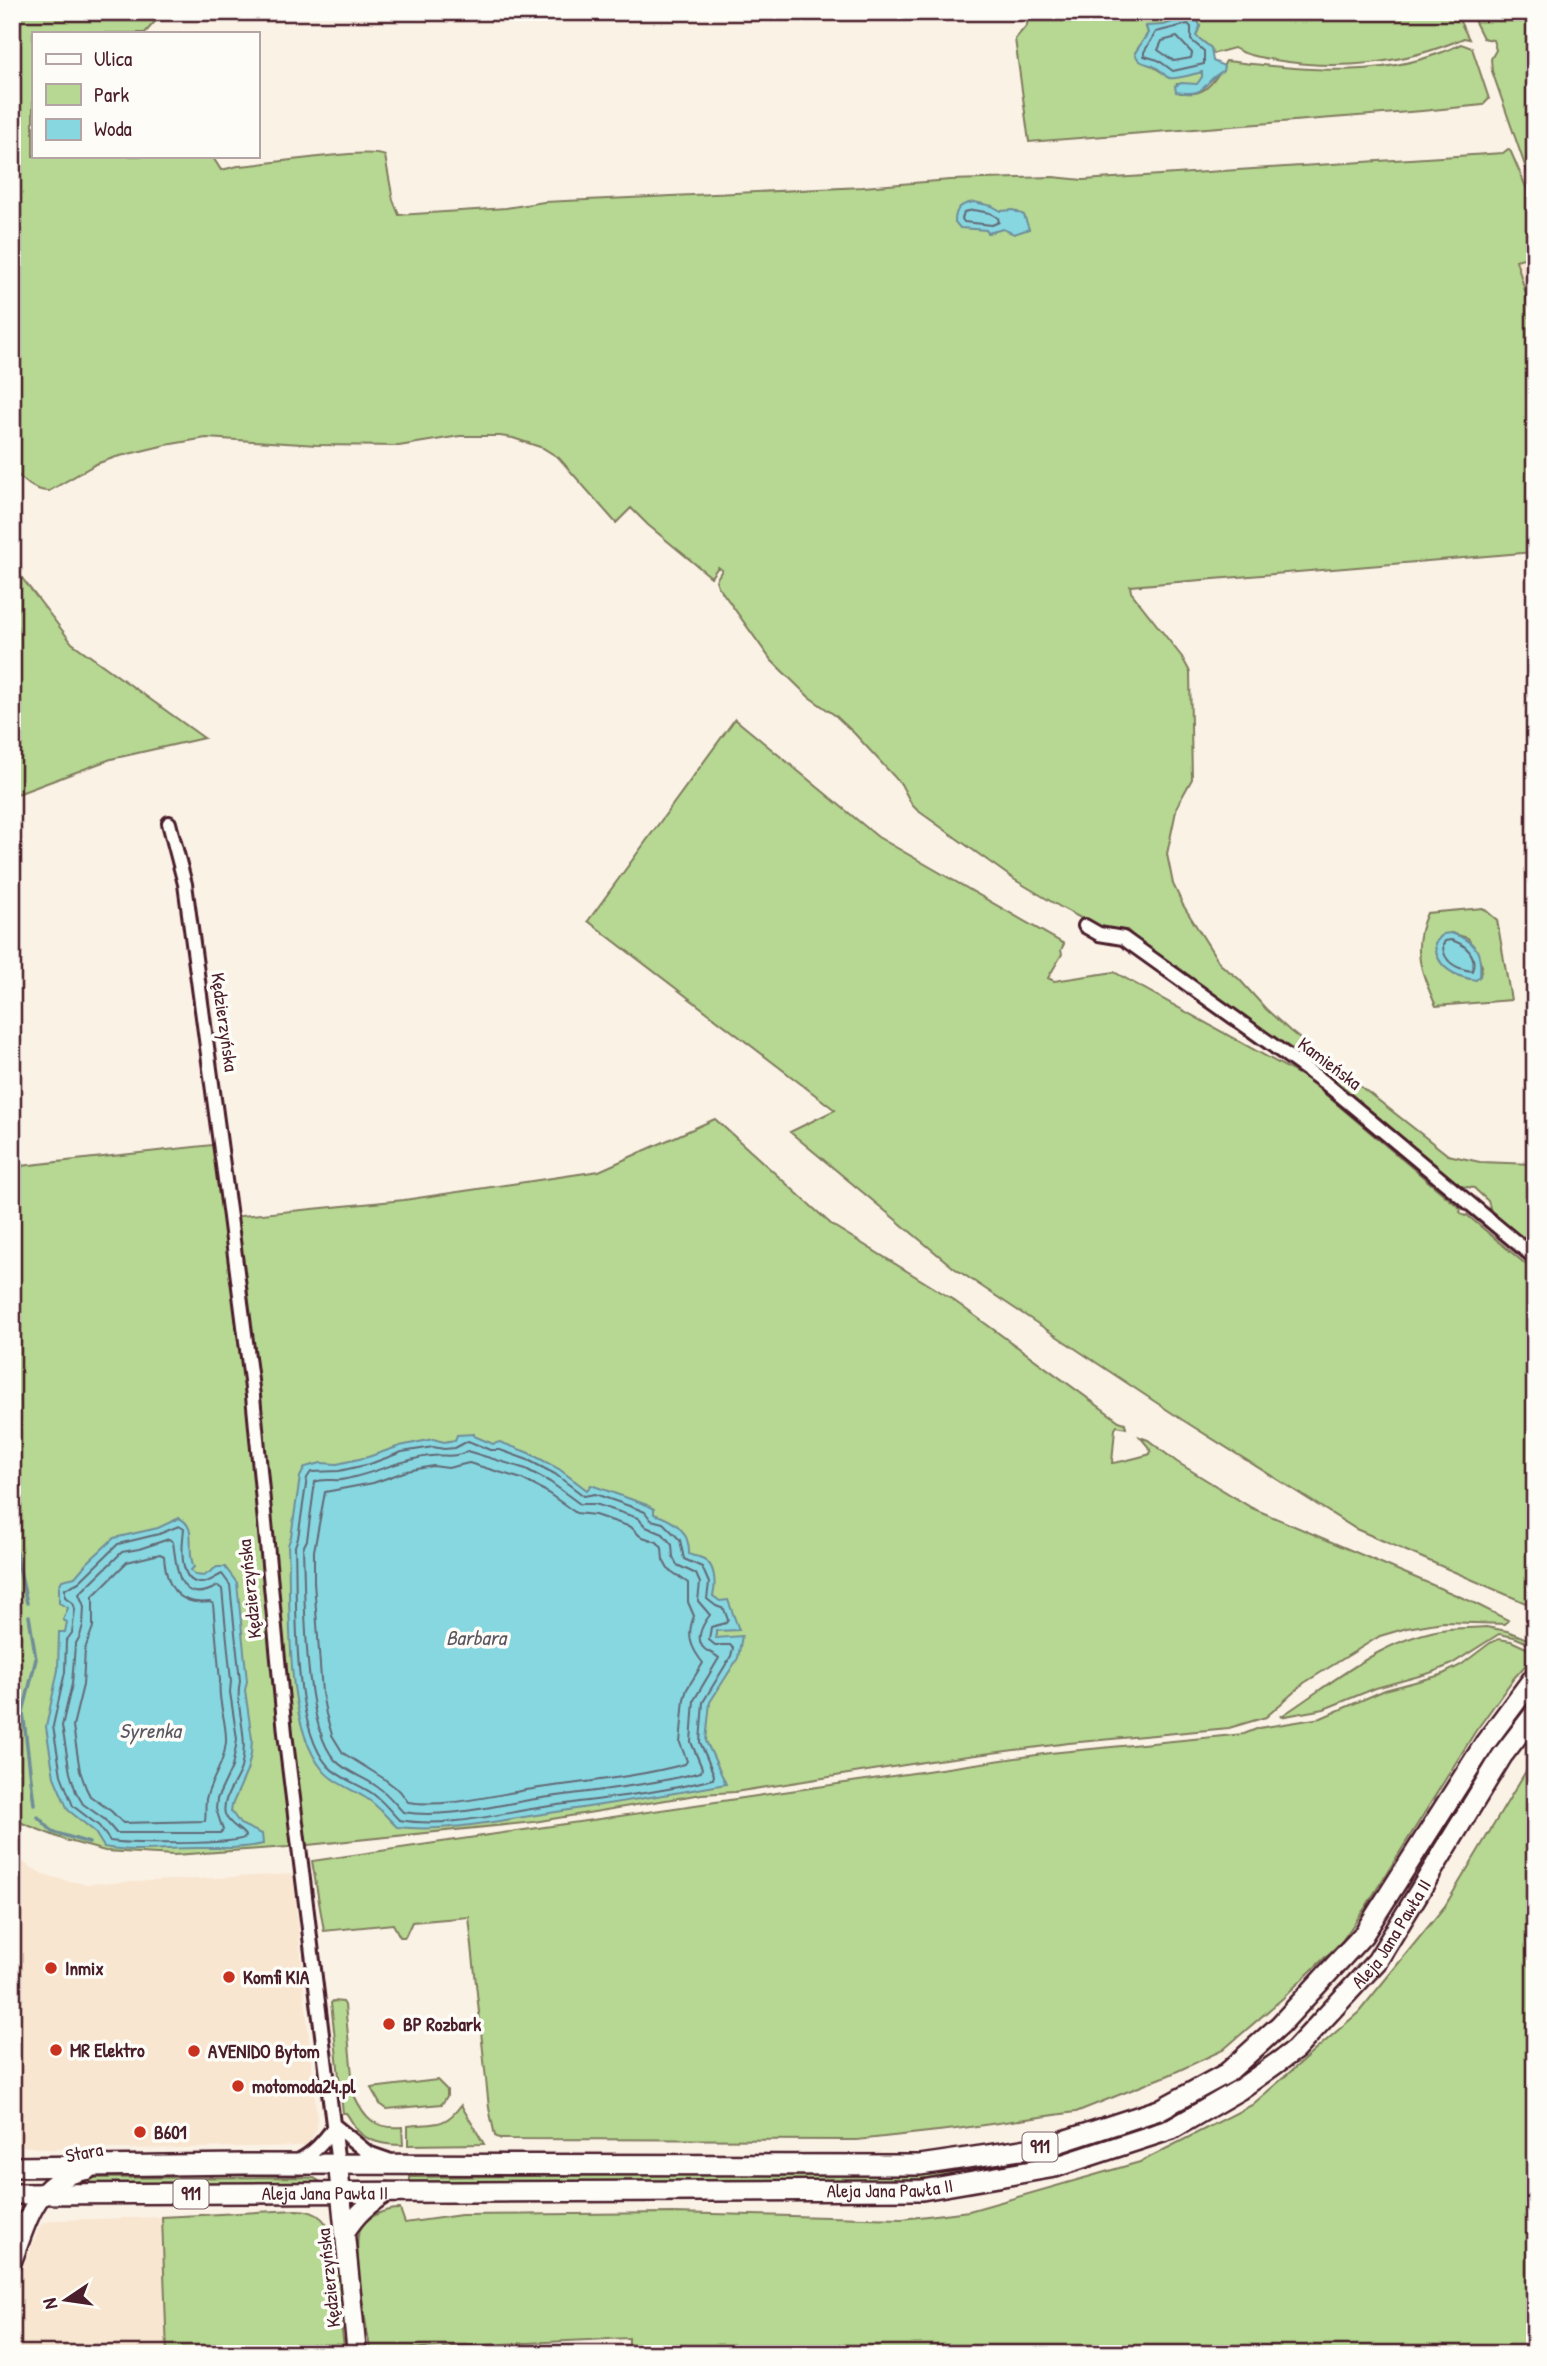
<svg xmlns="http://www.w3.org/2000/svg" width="1547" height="2366" font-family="'Patrick Hand',sans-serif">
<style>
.built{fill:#f8e6d1}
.green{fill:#b6d892;stroke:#807c5e;stroke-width:2;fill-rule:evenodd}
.water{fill:#87d7e1;stroke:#6f8d98;stroke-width:2}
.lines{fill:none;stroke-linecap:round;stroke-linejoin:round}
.shore{stroke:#626974;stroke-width:2}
.stream{stroke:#6f8d98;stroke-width:3.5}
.street-casing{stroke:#4a1f2b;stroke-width:18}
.secondary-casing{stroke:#4a1f2b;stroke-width:23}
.primary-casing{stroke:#4a1f2b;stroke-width:24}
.street{stroke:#fdfcf7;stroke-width:12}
.secondary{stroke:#fdfcf7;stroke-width:18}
.primary{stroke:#fdfcf7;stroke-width:19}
.poi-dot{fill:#c8321e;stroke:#fdfcf7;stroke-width:2.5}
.labels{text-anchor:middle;stroke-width:7;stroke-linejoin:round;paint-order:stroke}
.shield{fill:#fdfcf7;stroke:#806168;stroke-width:2}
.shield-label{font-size:18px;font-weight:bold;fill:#4a1f2b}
.street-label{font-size:19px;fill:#4a1f2b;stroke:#fdfcf7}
.poi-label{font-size:19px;font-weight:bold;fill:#4a1f2b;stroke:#fdfcf7;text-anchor:start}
.water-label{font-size:21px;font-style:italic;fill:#5c5662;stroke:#fdfcf7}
</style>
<rect width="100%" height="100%" fill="#fbf2e6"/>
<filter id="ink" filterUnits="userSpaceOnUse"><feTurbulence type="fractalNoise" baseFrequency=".0143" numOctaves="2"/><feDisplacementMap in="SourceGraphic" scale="14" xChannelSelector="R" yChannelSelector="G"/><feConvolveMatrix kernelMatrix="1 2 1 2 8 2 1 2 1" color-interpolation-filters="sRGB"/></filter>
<g filter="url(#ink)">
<path class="built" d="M 1535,255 L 1535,301 L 1528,302 L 1516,259 Z
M 12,1856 L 43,1874 L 68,1881 L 89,1884 L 293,1874 L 317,2118 L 317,2129 L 307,2146 L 131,2149 L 49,2149 L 12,2145 Z
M 162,2217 L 167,2354 L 12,2354 L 12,2292 L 41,2224 L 53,2220 Z"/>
<path class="green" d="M 12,12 L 179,12 L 159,17 L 145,33 L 33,33 L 33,156 L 212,156 L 221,170 L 238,166 C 265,165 367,147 385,156 L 393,200 L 399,215 L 506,208 L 544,202 L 863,187 L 950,180 L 1053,177 L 1083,180 L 1503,153 L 1508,149 L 1511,152 L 1535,208 L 1535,255 L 1516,260 L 1528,301 L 1535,301 L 1535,552 L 1130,586 L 1131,592 L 1182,657 L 1190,672 L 1192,779 L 1177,806 L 1167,854 L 1173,884 L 1183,905 L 1220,964 L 1239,979 L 1266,1009 L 1290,1031 L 1448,1155 L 1480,1162 L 1535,1164 L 1535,1252 L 1491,1211 L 1488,1201 L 1474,1188 L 1459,1186 C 1358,1102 1254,1025 1147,948 L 1127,930 L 1099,928 L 1062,908 L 1015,880 L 917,810 L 912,805 L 901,784 L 854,733 L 836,716 L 809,697 L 771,660 L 718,586 L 716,580 L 722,570 L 718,567 L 711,577 L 648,525 L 631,508 L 616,523 L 559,458 L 543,448 L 513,438 L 500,436 L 460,436 L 399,446 L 317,445 L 206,438 L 166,445 L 116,457 L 96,464 L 49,491 C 33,491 23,480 12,469 Z
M 1029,12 L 1455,12 L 1469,39 L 1464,38 C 1405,64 1338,71 1275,60 C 1260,57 1247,56 1234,48 L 1212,54 L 1211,48 L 1196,36 L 1200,26 L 1182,18 L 1164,25 L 1146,27 L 1148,33 L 1135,53 C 1147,64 1158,69 1171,78 L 1202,72 L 1202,77 L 1198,85 L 1177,84 L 1180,93 C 1186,93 1193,94 1199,92 C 1210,89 1221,71 1226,61 C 1307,70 1386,81 1461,44 L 1472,48 L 1489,99 L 1483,105 L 1422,111 L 1029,142 L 1015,39 L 1027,25 Z
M 1470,12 L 1535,12 L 1535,183 L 1531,183 L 1492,71 L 1491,59 L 1496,50 L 1493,40 L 1483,38 Z
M 12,565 L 72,643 L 204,738 L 111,759 L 12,796 Z
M 735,719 L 878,837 L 1064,944 L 1061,950 L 1062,954 L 1048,978 L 1054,981 L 1114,972 L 1307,1079 L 1461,1209 L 1460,1212 L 1465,1216 L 1467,1215 L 1535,1272 L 1535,1607 L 1356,1529 L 1181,1419 L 954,1268 L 790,1132 L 835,1110 L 588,921 Z
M 1483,908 L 1497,920 L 1511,1000 L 1436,1006 C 1421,973 1411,948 1427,913 ZM 1451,933 L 1468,938 L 1482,966 L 1480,976 L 1470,979 L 1453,974 Z
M 715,1119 L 832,1225 L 949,1297 L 1119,1421 L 1125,1423 L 1126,1428 L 1117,1426 L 1115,1429 L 1112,1463 C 1116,1463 1145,1456 1150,1454 L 1151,1450 L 1140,1437 L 1148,1440 L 1177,1462 L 1252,1508 L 1470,1601 L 1508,1620 L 1505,1624 L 1443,1622 L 1407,1628 L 1380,1636 L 1304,1683 L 1266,1717 L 1229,1728 L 1069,1743 L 930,1761 L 735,1792 L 702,1794 L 534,1822 L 288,1847 L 174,1855 L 105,1851 L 65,1840 L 12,1819 L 12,1167 L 221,1144 L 231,1217 L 404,1200 L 599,1171 Z
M 1486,1627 L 1507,1631 L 1535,1642 L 1535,1646 L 1514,1637 L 1499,1634 L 1450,1665 L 1430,1673 L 1376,1688 L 1324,1709 L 1280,1717 C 1333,1683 1383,1637 1448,1629 C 1460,1628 1473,1628 1486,1627 Z
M 1499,1639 L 1511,1641 L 1535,1652 L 1535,1655 L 1514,1678 L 1475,1732 L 1365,1908 L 1342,1941 L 1283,1998 L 1223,2050 L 1169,2075 L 1076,2112 L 956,2129 L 857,2140 L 501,2139 L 495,2136 L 489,2108 L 469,1917 L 412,1922 L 405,1937 L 400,1937 L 393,1924 L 324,1931 L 312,1861 L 1050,1753 L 1244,1734 L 1259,1728 L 1321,1718 L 1385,1690 L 1441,1675 L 1461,1665 L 1490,1643 Z
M 1535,1756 L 1535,2354 L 629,2354 L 629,2338 L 422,2348 L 371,2354 C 367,2330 352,2251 359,2232 C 365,2216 385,2209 400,2209 L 405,2223 L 461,2215 L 673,2213 L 902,2219 L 969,2211 L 1140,2162 L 1252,2105 L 1359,2012 L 1445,1906 Z
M 333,2001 L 343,2002 L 345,2005 L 354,2095 C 365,2119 375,2129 402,2127 L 403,2145 C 389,2145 370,2143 359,2132 C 354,2127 351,2119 346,2113 L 343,2113 L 331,2003 Z
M 437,2080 L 447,2090 L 447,2096 L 442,2104 L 387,2109 L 380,2104 L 371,2088 Z
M 461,2105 L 484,2144 L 408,2145 L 408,2126 C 434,2123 445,2128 461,2105 Z
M 1022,2162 L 1023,2168 L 940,2178 L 890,2180 L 410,2183 L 410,2177 L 891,2173 L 946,2172 Z
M 299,2177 L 314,2178 L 319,2181 L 317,2183 L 73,2186 L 73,2182 L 79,2178 Z
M 296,2210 C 320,2210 328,2222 335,2243 L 345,2323 L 341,2324 L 345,2354 L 167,2354 L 162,2217 Z"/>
<path class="water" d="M 1186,17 L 1198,21 L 1200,26 L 1196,36 L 1211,48 L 1213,61 L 1224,66 L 1223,71 C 1200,83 1210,97 1176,92 L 1175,86 L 1181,83 L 1197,84 L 1202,77 L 1202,72 C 1193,74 1185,77 1175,78 C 1165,80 1164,72 1157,68 C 1148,62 1139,66 1135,53 L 1148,33 L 1146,26 L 1164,25 Z
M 974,202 L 992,206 L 1001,211 L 1013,210 L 1024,215 L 1029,229 L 1014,234 L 1003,229 L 988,233 L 986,230 L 960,228 L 955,222 C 955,208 961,204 974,202 Z
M 1451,933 C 1476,941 1482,951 1480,976 L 1476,980 C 1455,977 1435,967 1435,943 L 1443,934 Z
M 474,1434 L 474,1436 L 493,1444 L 500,1442 L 529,1453 L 559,1469 L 587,1490 L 591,1485 L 647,1505 L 654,1509 L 654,1514 C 673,1520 690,1530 689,1554 C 692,1556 695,1556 699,1557 C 716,1561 716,1584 713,1596 L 720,1601 L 728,1600 L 739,1630 L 716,1631 L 716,1638 L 742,1636 L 738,1658 L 710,1702 L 706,1741 L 726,1784 C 661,1796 596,1806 530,1816 C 486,1823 441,1832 397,1827 C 386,1817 379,1806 366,1798 C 352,1789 333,1783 322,1769 C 283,1720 291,1607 288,1545 L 291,1537 L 300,1477 L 305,1467 L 321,1463 L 337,1464 L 368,1457 L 400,1446 L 433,1439 L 444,1442 L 455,1440 L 457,1435 Z
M 179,1518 C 199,1527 185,1550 194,1567 L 191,1570 L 195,1575 L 204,1576 L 217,1567 L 225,1567 L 237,1583 L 247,1681 L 245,1690 L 252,1739 L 251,1754 L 247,1771 L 232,1805 L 231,1811 L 240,1824 L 262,1834 L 263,1844 C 242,1849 219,1848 197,1848 C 166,1848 135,1853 104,1847 L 94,1831 L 68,1810 L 54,1777 L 46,1727 L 58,1670 L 59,1632 L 65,1632 L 67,1622 L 63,1620 L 68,1608 L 59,1603 L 59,1586 L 62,1580 L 75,1577 L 87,1563 L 114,1538 L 158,1528 Z"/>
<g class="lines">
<path class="shore" d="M 1188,24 L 1191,27 L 1191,40 L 1204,51 L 1204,64 L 1173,71 L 1158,60 L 1144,56 L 1144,52 L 1156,32 Z
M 1177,37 L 1192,53 L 1191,58 L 1174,61 L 1158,50 L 1162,41 Z
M 974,210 L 990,213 L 998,218 L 999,222 L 992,225 L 964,222 L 962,219 L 964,212 Z
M 1451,940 C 1465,944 1478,955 1472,971 C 1457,969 1443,962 1443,945 L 1445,941 Z
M 468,1441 L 490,1450 L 500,1450 L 528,1460 L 555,1474 L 584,1496 L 595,1494 L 635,1508 L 645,1512 L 651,1520 L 663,1523 L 680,1540 L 684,1559 L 702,1567 L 709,1583 L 707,1599 L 716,1606 L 724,1609 L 728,1620 L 726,1623 L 711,1627 L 709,1640 L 715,1645 L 730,1645 L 733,1648 L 731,1656 L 703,1702 L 700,1742 L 714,1775 L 713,1779 C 657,1794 596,1799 538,1808 C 494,1815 444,1828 399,1820 C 390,1811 384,1802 373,1794 C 359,1784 340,1779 328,1766 C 291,1725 297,1601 295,1546 L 298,1538 L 307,1478 L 311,1472 L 339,1471 L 370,1464 L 402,1452 L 433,1447 L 444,1449 L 455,1448 Z
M 467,1451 L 526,1469 L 550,1482 L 580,1504 L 595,1504 L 638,1518 L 646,1527 L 663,1534 L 672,1545 L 673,1557 L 677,1565 L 696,1574 L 700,1583 L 698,1601 L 710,1615 C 702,1625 692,1643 709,1652 C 713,1654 716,1655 719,1658 L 694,1700 L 691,1742 L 702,1768 L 701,1772 C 647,1786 591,1791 536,1799 C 496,1805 444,1819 403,1812 C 394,1803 388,1793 376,1786 C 363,1777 346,1772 335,1760 C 303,1726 305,1596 303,1548 L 307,1540 L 315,1482 C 324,1478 332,1481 341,1480 C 372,1475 400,1459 431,1456 C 444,1454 454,1459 467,1451 Z
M 469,1463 L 522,1479 L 545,1491 L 576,1513 L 595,1515 L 631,1527 L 640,1536 L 657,1542 L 662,1548 L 663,1560 L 668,1569 L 688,1583 L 688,1602 L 694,1616 C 686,1636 691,1648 703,1663 L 687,1689 L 684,1699 L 680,1743 L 687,1761 L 685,1764 C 634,1778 579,1782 526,1790 C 490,1796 443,1808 408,1802 L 400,1791 L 383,1778 L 343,1753 L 332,1735 L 326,1714 L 322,1693 L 314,1582 L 314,1551 L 325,1492 L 373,1483 L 407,1471 L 433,1466 L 448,1468 Z
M 179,1526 L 184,1529 C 182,1545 178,1583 201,1583 C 209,1583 215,1577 222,1574 L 230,1585 L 240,1681 C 234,1710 250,1734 241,1768 C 237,1781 221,1799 225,1814 C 229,1826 241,1828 246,1837 C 235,1845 130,1844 110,1841 L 99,1826 L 73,1806 L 61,1775 L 53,1726 L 65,1672 L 66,1641 L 72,1633 L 75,1609 L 73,1603 L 65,1597 L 65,1589 L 79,1582 L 118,1544 L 159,1534 Z
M 169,1539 L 173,1542 C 177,1569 178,1608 218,1586 L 222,1589 L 231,1681 L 230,1692 L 237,1739 L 235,1752 L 232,1767 L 217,1799 L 216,1809 L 223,1830 L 220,1833 L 116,1833 L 104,1819 L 83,1804 L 76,1792 L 70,1773 L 62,1726 L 72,1684 L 75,1645 L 80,1636 L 83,1625 L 84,1606 L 79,1594 L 122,1552 L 139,1549 Z
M 160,1554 L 164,1556 C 166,1586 177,1606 210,1602 L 213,1604 L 220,1681 C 217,1701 227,1721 226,1742 C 224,1765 211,1779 206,1799 C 205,1807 206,1815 205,1821 L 123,1823 L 111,1811 L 90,1796 L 86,1788 L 80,1771 L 73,1726 L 83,1685 L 85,1649 L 93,1627 L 93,1596 L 127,1562 Z"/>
<path class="stream" d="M 12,1524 L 17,1558 L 27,1603
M 29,1616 L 36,1659 L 23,1712 L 34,1804
M 38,1817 L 53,1832 L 89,1843"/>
<defs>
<path id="street" d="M 169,823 L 185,884 L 230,1217 L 253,1396 L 285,1733 L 338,2165
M 1085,926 L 1099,934 L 1123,938 L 1324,1082 L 1535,1258
M 335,2126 L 368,2153 L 388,2160
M 298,2161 C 314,2153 324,2141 335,2126"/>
<path id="secondary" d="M 338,2165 L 357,2354
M 344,2234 C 356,2214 368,2204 387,2192
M 12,2261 C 29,2218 35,2179 87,2170"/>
<g id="primary">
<path d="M 12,2167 L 244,2164 L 920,2165 L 1048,2146 L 1159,2110 L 1227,2073 L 1280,2025 L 1363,1935 L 1485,1743 L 1535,1676"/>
<path id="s1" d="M 12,2194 L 922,2190 L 1055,2167 L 1172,2129 L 1239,2090 L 1295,2050 L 1377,1961 L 1502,1756 L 1535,1713"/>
</g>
</defs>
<use href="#street" class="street-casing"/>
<use href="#secondary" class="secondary-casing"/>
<use href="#primary" class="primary-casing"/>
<use href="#street" class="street"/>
<use href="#secondary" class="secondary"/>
<use href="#primary" class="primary"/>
</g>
</g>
<g class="poi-dot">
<circle cx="51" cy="1968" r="7"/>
<circle cx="229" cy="1977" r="7"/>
<circle cx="389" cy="2024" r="7"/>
<circle cx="56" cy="2050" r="7"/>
<circle cx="194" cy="2051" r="7"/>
<circle cx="238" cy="2086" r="7"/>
<circle cx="140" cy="2132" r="7"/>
</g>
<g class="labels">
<g class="shield">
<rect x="1022.5" y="2132.5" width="35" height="29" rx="5"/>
<rect x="173.5" y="2179.5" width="35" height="29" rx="5"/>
</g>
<g class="shield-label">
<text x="1040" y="2153">911</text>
<text x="191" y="2200">911</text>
</g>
<g class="street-label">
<text transform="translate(225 1022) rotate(82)" y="7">Kędzierzyńska</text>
<text transform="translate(1330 1063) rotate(37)" y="7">Kamieńska</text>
<text transform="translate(249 1589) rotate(-96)" y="7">Kędzierzyńska</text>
<text dy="7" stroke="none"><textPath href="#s1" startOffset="1466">Aleja Jana Pawła II</textPath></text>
<text transform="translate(84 2152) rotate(-11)" y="7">Stara</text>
<text dy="7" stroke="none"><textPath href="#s1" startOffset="878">Aleja Jana Pawła II</textPath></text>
<text dy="7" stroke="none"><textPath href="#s1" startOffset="313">Aleja Jana Pawła II</textPath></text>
<text transform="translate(328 2278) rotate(-96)" y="7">Kędzierzyńska</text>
</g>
<g class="poi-label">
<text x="65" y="1975">Inmix</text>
<text x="243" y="1984">Komfi KIA</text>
<text x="403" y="2031">BP Rozbark</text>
<text x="70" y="2057">MR Elektro</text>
<text x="208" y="2058">AVENIDO Bytom</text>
<text x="252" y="2093">motomoda24.pl</text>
<text x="154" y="2139">B601</text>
</g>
<g class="water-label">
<text x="476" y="1645">Barbara</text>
<text x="150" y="1738">Syrenka</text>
</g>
</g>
<rect width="1547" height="2366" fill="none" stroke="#fdfcf7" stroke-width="42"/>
<rect x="21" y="21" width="1505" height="2324" fill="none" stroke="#4a1f2b" stroke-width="2.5" filter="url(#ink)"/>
<rect x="32" y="32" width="228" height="126" fill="#fdfcf7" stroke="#b5a4a5" stroke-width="2"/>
<rect x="46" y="54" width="35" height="10" fill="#fdfcf7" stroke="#b5a4a5" stroke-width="2"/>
<text x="94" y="66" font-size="21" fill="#4a1f2b">Ulica</text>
<rect x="46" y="84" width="35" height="21" fill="#b6d892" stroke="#b5a4a5" stroke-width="2"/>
<text x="94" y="102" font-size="21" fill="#4a1f2b">Park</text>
<rect x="46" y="119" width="35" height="21" fill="#87d7e1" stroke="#b5a4a5" stroke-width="2"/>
<text x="94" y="136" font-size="21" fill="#4a1f2b">Woda</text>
<g transform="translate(66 2300) rotate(257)" stroke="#fdfcf7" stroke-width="5" paint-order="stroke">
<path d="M0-5L12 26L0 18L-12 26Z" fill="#4a1f2b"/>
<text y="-10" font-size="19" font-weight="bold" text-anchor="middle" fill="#4a1f2b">N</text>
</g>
</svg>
